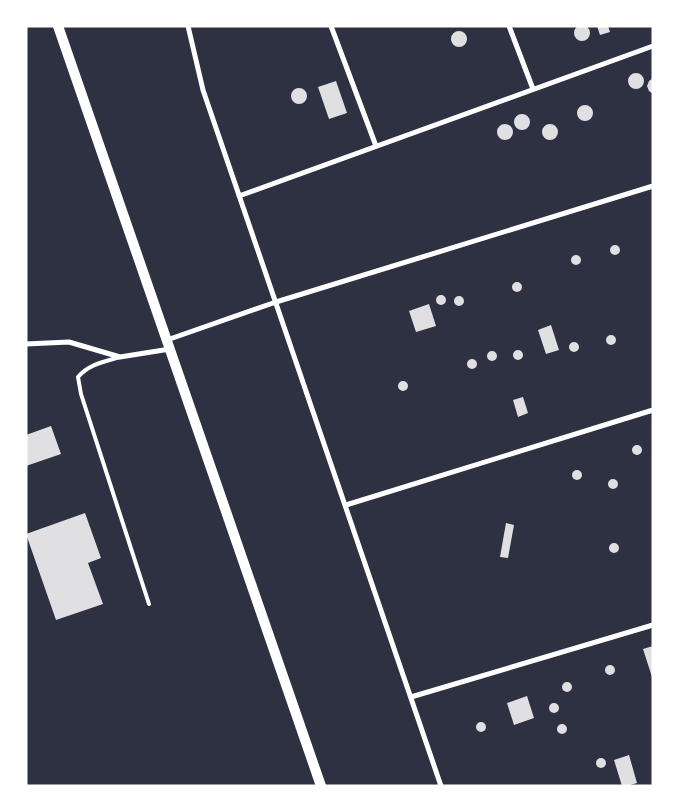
<svg xmlns="http://www.w3.org/2000/svg" width="679" height="812" font-family="Inter,sans-serif">
<style>
.building{fill:#e0e0e3}
.lines{fill:none;stroke-linecap:round;stroke-linejoin:round}
.service{stroke:#fff;stroke-width:4}
.minor{stroke:#fff;stroke-width:5}
.secondary{stroke:#fff;stroke-width:10}
</style>
<rect width="100%" height="100%" fill="#2d3142"/>
<path class="building" d="M574 33a8 8 0 1 1 16 0a8 8 0 1 1-16 0Z
M 597,26 L 608,26 L 610,32 L 600,35 Z
M451 39a8 8 0 1 1 16 0a8 8 0 1 1-16 0Z
M628 81a8 8 0 1 1 16 0a8 8 0 1 1-16 0Z
M 653,78 L 653,94 L 649,91 L 647,86 L 649,81 Z
M 336,81 L 347,113 L 329,119 L 318,87 Z
M291 96a8 8 0 1 1 16 0a8 8 0 1 1-16 0Z
M577 113a8 8 0 1 1 16 0a8 8 0 1 1-16 0Z
M514 122a8 8 0 1 1 16 0a8 8 0 1 1-16 0Z
M497 132a8 8 0 1 1 16 0a8 8 0 1 1-16 0Z
M542 132a8 8 0 1 1 16 0a8 8 0 1 1-16 0Z
M610 250a5 5 0 1 1 10 0a5 5 0 1 1-10 0Z
M571 260a5 5 0 1 1 10 0a5 5 0 1 1-10 0Z
M512 287a5 5 0 1 1 10 0a5 5 0 1 1-10 0Z
M436 300a5 5 0 1 1 10 0a5 5 0 1 1-10 0Z
M454 301a5 5 0 1 1 10 0a5 5 0 1 1-10 0Z
M 429,304 L 436,326 L 416,332 L 409,311 Z
M 551,325 L 559,350 L 546,354 L 538,330 Z
M606 340a5 5 0 1 1 10 0a5 5 0 1 1-10 0Z
M569 347a5 5 0 1 1 10 0a5 5 0 1 1-10 0Z
M513 355a5 5 0 1 1 10 0a5 5 0 1 1-10 0Z
M487 356a5 5 0 1 1 10 0a5 5 0 1 1-10 0Z
M467 364a5 5 0 1 1 10 0a5 5 0 1 1-10 0Z
M398 386a5 5 0 1 1 10 0a5 5 0 1 1-10 0Z
M 523,397 L 528,413 L 518,417 L 513,400 Z
M 51,426 L 61,454 L 26,466 L 26,435 Z
M632 450a5 5 0 1 1 10 0a5 5 0 1 1-10 0Z
M572 475a5 5 0 1 1 10 0a5 5 0 1 1-10 0Z
M608 484a5 5 0 1 1 10 0a5 5 0 1 1-10 0Z
M 85,513 L 101,558 L 88,563 L 103,604 L 56,620 L 26,534 Z
M 506,523 L 514,525 L 508,558 L 500,557 Z
M609 548a5 5 0 1 1 10 0a5 5 0 1 1-10 0Z
M 653,646 L 653,677 L 652,677 L 643,649 Z
M605 670a5 5 0 1 1 10 0a5 5 0 1 1-10 0Z
M562 687a5 5 0 1 1 10 0a5 5 0 1 1-10 0Z
M 527,696 L 534,718 L 514,725 L 507,703 Z
M549 708a5 5 0 1 1 10 0a5 5 0 1 1-10 0Z
M476 727a5 5 0 1 1 10 0a5 5 0 1 1-10 0Z
M557 729a5 5 0 1 1 10 0a5 5 0 1 1-10 0Z
M 629,755 L 637,783 L 627,786 L 622,786 L 614,760 Z
M596 763a5 5 0 1 1 10 0a5 5 0 1 1-10 0Z"/>
<g class="lines">
<path class="service" d="M 120,357 C 104,362 89,364 78,377 L 81,394 L 149,604"/>
<path class="minor" d="M 188,26 L 203,90 L 441,786
M 331,26 L 376,146
M 509,26 L 533,89
M 239,196 L 653,46
M 167,340 L 276,302 L 653,186
M 26,344 L 69,342 L 120,357 L 170,349
M 346,505 L 653,410
M 411,697 L 653,625"/>
<path class="secondary" d="M 58,26 L 321,786"/>
</g>
<rect width="679" height="812" fill="none" stroke="#ffffff" stroke-width="55"/>
</svg>
